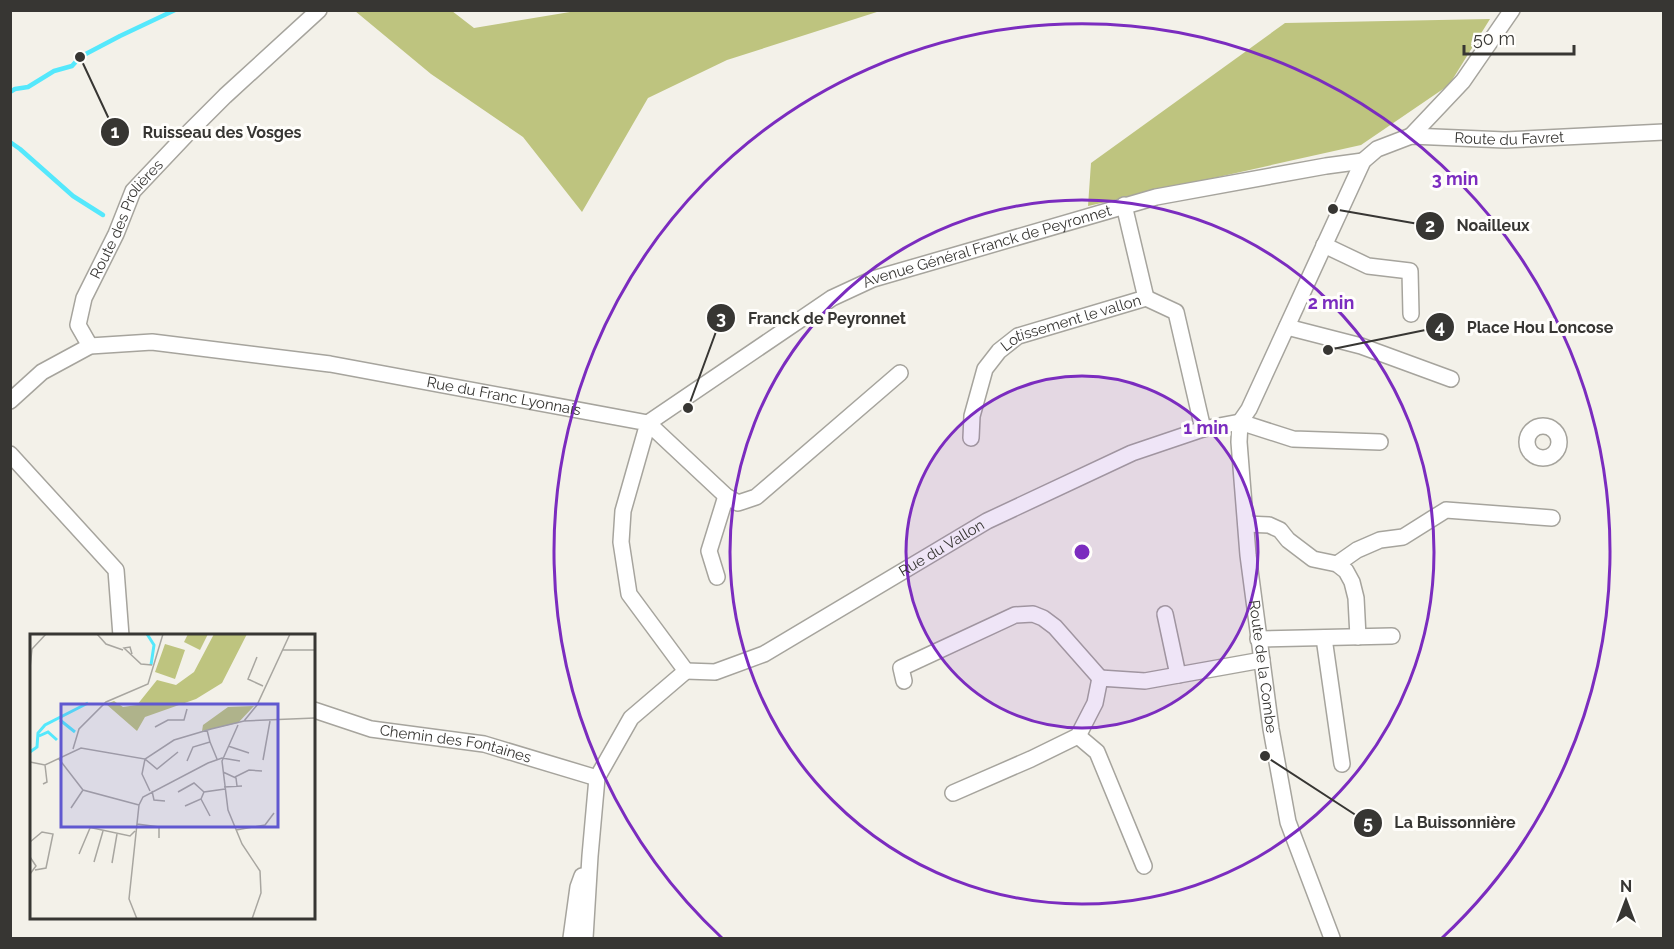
<svg xmlns="http://www.w3.org/2000/svg" width="1674" height="949" font-family="Raleway,sans-serif">
<style>
.green{fill:#bec47f}
.lines{fill:none;stroke-linecap:round;stroke-linejoin:round}
.stream{stroke:#54e8fc;stroke-width:4.5}
.minor-casing{stroke:#a6a49d;stroke-width:18}
.minor{stroke:#fff;stroke-width:15}
.ring{fill:none;stroke:#7b2cbf;stroke-width:3}
.labels{text-anchor:middle;stroke-width:6;stroke-linejoin:round;paint-order:stroke}
.street-label{font-size:15px;fill:#373633;stroke:#fffefb}
.inset-river{fill:none;stroke:#54e8fc;stroke-width:3}
.inset-road{fill:none;stroke:#a8a6a0;stroke-width:1.5}
.view{fill:#6058d0;fill-opacity:0.15;stroke:#6058d0;stroke-width:3}
.inset-edge{fill:none;stroke:#373633;stroke-width:3}
.centre{fill:#7b2cbf;stroke:#fffefb;stroke-width:3}
.ring-label{font-size:18px;text-anchor:middle;font-weight:bold;fill:#7b2cbf;stroke:#fffefb;stroke-width:6;stroke-linejoin:round;paint-order:stroke}
.leader{fill:none;stroke:#373633;stroke-width:2}
.callout-dot{fill:#373633;stroke:#fffefb;stroke-width:2}
.mark-label{font-size:18px;text-anchor:middle;font-weight:bold;fill:#fff}
.callout-label{font-size:16px;text-anchor:middle;font-weight:bold;fill:#373633;stroke:#fffefb;stroke-width:6;stroke-linejoin:round;paint-order:stroke}
</style>
<rect width="100%" height="100%" fill="#f3f1e9"/>
<path class="green" d="M 582,10 L 880,10 L 880,11 L 727,60 L 648,98 L 582,212 L 523,137 L 431,74 L 355,11 L 452,11 L 474,28 Z
M 1490,19 L 1449,85 L 1361,145 L 1088,206 L 1091,163 L 1285,23 Z"/>
<g class="lines">
<path class="stream" d="M 10,92 L 15,89 L 28,87 L 54,71 L 72,66 L 80,57 L 120,36 L 175,10
M 10,142 L 20,149 L 73,196 L 103,215"/>
<defs>
<g id="minor">
<path d="M 1411,136 L 1463,81 L 1512,10"/>
<path d="M 1324,245 L 1368,266 L 1410,271 L 1411,314"/>
<path d="M 1146,298 L 1176,312 L 1203,429"/>
<path d="M 1287,327 L 1361,346 L 1451,379"/>
<path id="s1" d="M 90,346 L 78,325 L 84,298 L 116,234 L 133,191 L 186,135 L 225,96 L 319,10"/>
<path id="s2" d="M 900,373 L 756,497 L 738,503 L 726,496 L 648,423 L 832,298 L 873,279 L 1156,197 L 1326,166 L 1363,161"/>
<path id="s3" d="M 10,401 L 42,372 L 90,346 L 152,342 L 330,364 L 648,423 L 623,511 L 621,542 L 629,594 L 686,671"/>
<path id="s4" d="M 1240,422 L 1249,409 L 1363,161 L 1377,149 L 1411,136 L 1505,140 L 1664,132"/>
<path id="s5" d="M 1240,422 L 1239,442 L 1248,555 L 1271,729 L 1288,822 L 1332,938"/>
<circle cx="1543" cy="442" r="16"/>
<path id="s6" d="M 971,438 L 972,416 L 985,369 L 999,351 L 1018,336 L 1146,298 L 1124,205"/>
<path d="M 10,454 L 116,570 L 121,636"/>
<path d="M 1246,524 L 1269,525 L 1280,530 L 1288,540 L 1313,559 L 1337,564 L 1346,571 L 1352,582 L 1356,598 L 1358,637"/>
<path d="M 1337,564 L 1357,550 L 1380,540 L 1403,537 L 1446,510 L 1552,518"/>
<path d="M 717,577 L 709,551 L 726,496"/>
<path d="M 1165,614 L 1178,675"/>
<path d="M 1324,638 L 1342,764"/>
<path d="M 1258,639 L 1392,636"/>
<path id="s7" d="M 686,671 L 715,672 L 764,654 L 987,521 L 1132,453 L 1203,429 L 1240,422 L 1293,439 L 1380,442"/>
<path d="M 904,681 L 901,668 L 1015,615 L 1033,614 L 1043,618 L 1055,627 L 1100,678"/>
<path id="s8" d="M 314,710 L 371,729 L 484,744 L 597,778"/>
<path d="M 1078,736 L 1097,752 L 1144,866"/>
<path d="M 953,793 L 1031,759 L 1078,736 L 1095,703 L 1100,678 L 1145,681 L 1262,660"/>
<path d="M 571,938 L 578,887 L 582,876"/>
<path d="M 585,938 L 590,856 L 597,778 L 631,718 L 686,671"/>
</g>
</defs>
<use href="#minor" class="minor-casing"/>
<use href="#minor" class="minor"/>
</g>
<circle cx="1082" cy="552" r="176" fill="#7b2cbf" fill-opacity=".12"/>
<g class="ring">
<circle cx="1082" cy="552" r="176"/>
<circle cx="1082" cy="552" r="352"/>
<path d="M722 938A528 528 0 1 1 1442 938"/>
</g>
<g class="labels">
<g class="street-label">
<text dy="5" stroke="none"><textPath href="#s4" startOffset="442">Route du Favret</textPath></text>
<text dy="5" stroke="none"><textPath href="#s1" startOffset="142">Route des Prolières</textPath></text>
<text dy="5" stroke="none"><textPath href="#s2" startOffset="716">Avenue Général Franck de Peyronnet</textPath></text>
<text dy="5" stroke="none"><textPath href="#s6" startOffset="172">Lotissement le vallon</textPath></text>
<text dy="5" stroke="none"><textPath href="#s3" startOffset="516">Rue du Franc Lyonnais</textPath></text>
<text dy="5" stroke="none"><textPath href="#s7" startOffset="288">Rue du Vallon</textPath></text>
<text dy="5" stroke="none"><textPath href="#s5" startOffset="246">Route de la Combe</textPath></text>
<text dy="5" stroke="none"><textPath href="#s8" startOffset="146">Chemin des Fontaines</textPath></text>
</g>
</g>
<g transform="translate(30 634)">
<rect width="285" height="285" fill="#f3f1e9"/>
<path d="M 158,0 L 178,0 L 170,16 L 154,8 ZM 184,0 L 217,0 L 192,49 L 166,65 L 115,83 L 107,97 L 76,70 L 84,67 L 93,73 L 107,71 L 127,46 L 146,51 L 164,38 ZM 135,10 L 155,16 L 145,45 L 125,38 ZM 224,72 L 208,89 L 172,97 L 173,91 L 198,73 Z" fill="#bec47f"/>
<path class="inset-river" d="M 117,0 L 124,11 L 121,31M 30,86 L 45,98M 9,102 L 18,98 L 27,106M 0,118 L 7,113 L 8,99 L 15,91 L 58,69"/>
<path class="inset-road" d="M 67,0 L 76,10 L 93,16M 253,16 L 285,16M 102,20 L 100,13 L 94,14 L 111,30 L 122,31M 227,23 L 218,45 L 233,52M 0,34 L 2,15 L 16,0M 214,87 L 227,71 L 260,0M 208,91 L 192,127 L 198,176 L 212,210 L 230,237 L 231,259 L 222,285M 125,93 L 138,86 L 154,86 L 157,75M 180,108 L 187,125M 198,112 L 219,119M 43,115 L 49,95 L 76,68 L 118,50 L 133,0M 148,118 L 127,135 L 115,125 L 144,106 L 181,95 L 214,87 L 285,84M 29,125 L 53,156 L 109,171M 233,126 L 240,87M 157,127 L 163,113 L 180,108 L 177,96M 0,128 L 15,131 L 51,114 L 115,125 L 112,140 L 120,157M 193,138 L 206,144 L 207,152M 205,143 L 219,136 L 232,137M 13,150 L 17,148 L 15,131M 194,153 L 212,152M 122,157 L 124,166 L 135,167M 148,158 L 164,149 L 174,158M 171,165 L 180,182M 155,172 L 171,165 L 174,158 L 195,155M 41,174 L 53,156M 107,190 L 129,193 L 129,204M 58,193 L 100,202 L 105,197M 206,196 L 235,191 L 244,179M 0,208 L 12,198 L 23,200 L 16,234 L 5,236M 49,220 L 60,194M 0,223 L 6,232 L 0,240M 64,228 L 73,197M 82,229 L 87,200M 107,285 L 99,265 L 109,171 L 113,163 L 178,129 L 192,124 L 210,127"/>
<path class="view" d="M 31,70 L 248,70 L 248,193 L 31,193 Z"/>
<rect width="285" height="285" class="inset-edge"/>
</g>
<circle cx="1082" cy="552" r="9" class="centre"/>
<g class="ring-label">
<text x="1455" y="185">3 min</text>
<text x="1331" y="309">2 min</text>
<text x="1206" y="434">1 min</text>
</g>
<path class="leader" d="M80 57L115 132M1333 209L1430 226M688 408L721 318M1328 350L1440 327M1265 756L1368 823"/>
<g class="callout-dot">
<circle cx="80" cy="57" r="6"/>
<circle cx="1333" cy="209" r="6"/>
<circle cx="688" cy="408" r="6"/>
<circle cx="1328" cy="350" r="6"/>
<circle cx="1265" cy="756" r="6"/>
<circle cx="115" cy="132" r="15"/>
<circle cx="1430" cy="226" r="15"/>
<circle cx="721" cy="318" r="15"/>
<circle cx="1440" cy="327" r="15"/>
<circle cx="1368" cy="823" r="15"/>
</g>
<g class="mark-label">
<text x="115" y="138">1</text>
<text x="1430" y="232">2</text>
<text x="721" y="324">3</text>
<text x="1440" y="333">4</text>
<text x="1368" y="829">5</text>
</g>
<g class="callout-label">
<text x="222" y="138">Ruisseau des Vosges</text>
<text x="1493" y="231">Noailleux</text>
<text x="827" y="324">Franck de Peyronnet</text>
<text x="1540" y="333">Place Hou Loncose</text>
<text x="1455" y="828">La Buissonnière</text>
</g>
<rect width="1674" height="949" fill="none" stroke="#373633" stroke-width="24"/>
<g transform="translate(1626 901)" stroke="#fffefb" stroke-width="4.5" paint-order="stroke">
<path d="M0-4.5L10 22L0 15L-10 22Z" fill="#373633"/>
<text y="-9" font-size="16" font-weight="bold" text-anchor="middle" fill="#373633">N</text>
</g>
<path d="M1464 45v9h110v-9" fill="none" stroke="#373633" stroke-width="3"/>
<text x="1473" y="45" font-size="18" fill="#373633" stroke="#fffefb" stroke-width="4.5" paint-order="stroke">50 m</text>
</svg>
